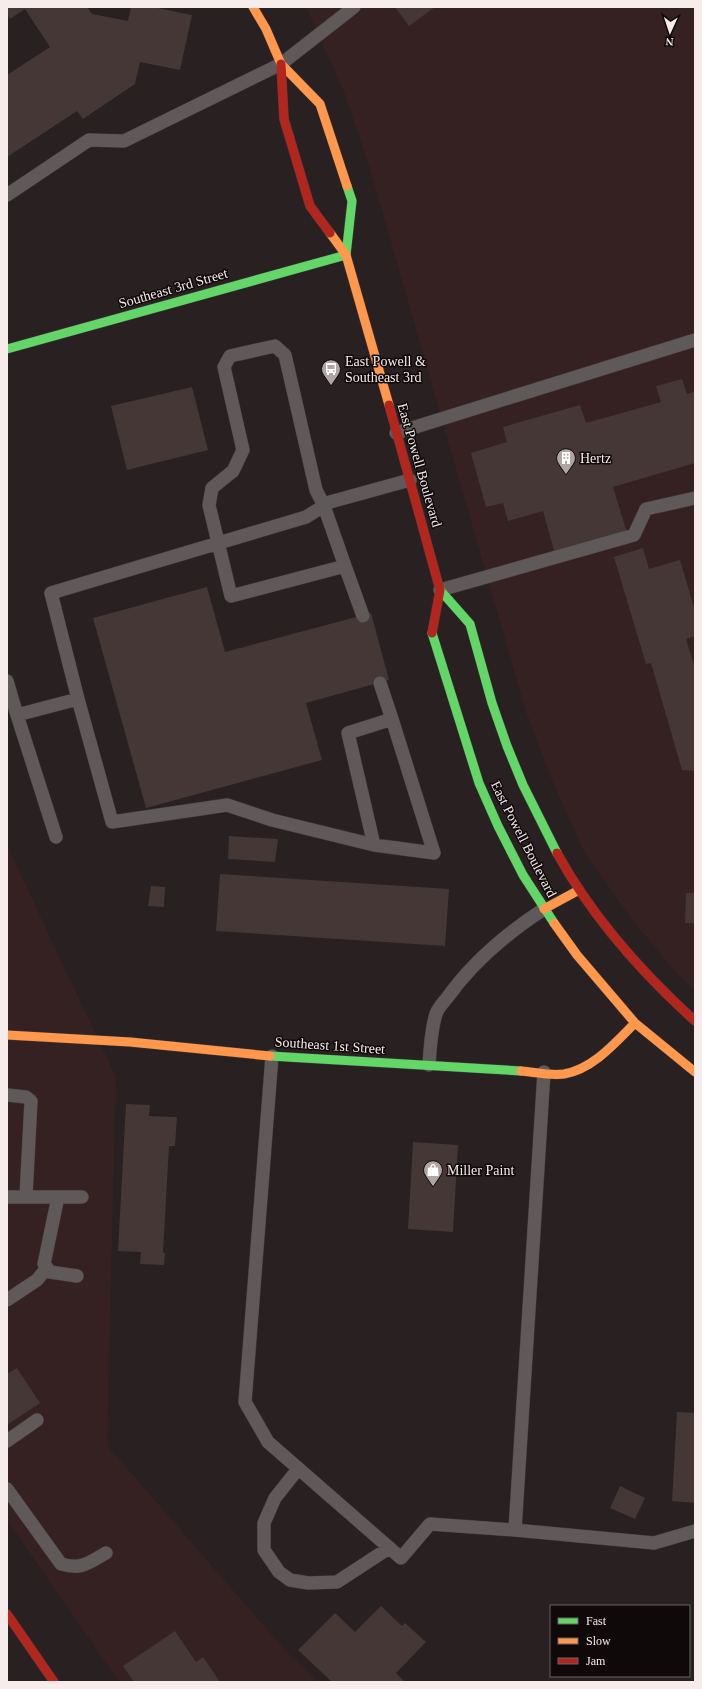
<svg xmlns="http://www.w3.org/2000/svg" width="702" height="1689" font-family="Georgia,serif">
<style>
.built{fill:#352122}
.building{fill:#453735}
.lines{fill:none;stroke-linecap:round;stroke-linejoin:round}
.lane-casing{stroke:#433b3c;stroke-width:14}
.fast-casing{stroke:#433b3c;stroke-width:10}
.slow-casing{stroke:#433b3c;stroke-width:10}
.jam-casing{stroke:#433b3c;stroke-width:10}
.lane{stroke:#60595a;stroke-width:13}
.fast{stroke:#63d668;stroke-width:9}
.slow{stroke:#ff974d;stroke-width:9}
.jam{stroke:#b3261e;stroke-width:9}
.labels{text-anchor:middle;stroke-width:3;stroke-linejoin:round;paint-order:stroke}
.street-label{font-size:14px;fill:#f7ecec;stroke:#100909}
.poi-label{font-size:14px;fill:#f7ecec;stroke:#100909;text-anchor:start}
</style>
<rect width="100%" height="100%" fill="#282021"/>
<path class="built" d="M 306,7 L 695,7 L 695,991 L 671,967 L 634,922 L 585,854 L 551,778 L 525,709 L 370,169 L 344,92 Z
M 7,840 L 11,854 L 116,1077 L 107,1445 L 286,1651 L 319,1682 L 119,1682 L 7,1520 Z"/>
<path class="building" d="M 7,7 L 87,7 L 92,14 L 128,21 L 131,7 L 153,7 L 192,15 L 180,70 L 140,62 L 135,84 L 83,119 L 77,111 L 7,157 L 7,75 L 50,47 L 25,9 L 10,19 L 7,14 Z
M 395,7 L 435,7 L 409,26 Z
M 682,379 L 687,394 L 695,391 L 695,463 L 613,487 L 627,533 L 555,554 L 543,511 L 508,521 L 503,503 L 486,507 L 471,453 L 507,442 L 503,427 L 580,405 L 586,423 L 661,402 L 656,386 Z
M 192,387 L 208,450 L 127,470 L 111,406 Z
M 643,548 L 649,569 L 680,560 L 695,611 L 695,636 L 686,639 L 695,668 L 695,771 L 682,770 L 651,663 L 646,664 L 614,557 Z
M 207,587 L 225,652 L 371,613 L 389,680 L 306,703 L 322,760 L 146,808 L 93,618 Z
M 229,836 L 278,839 L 275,862 L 228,859 Z
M 220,874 L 449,889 L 445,946 L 216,931 Z
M 151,886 L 165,887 L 164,907 L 148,906 Z
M 686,893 L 695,893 L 695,923 L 685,923 Z
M 126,1104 L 150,1105 L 149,1116 L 177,1117 L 175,1146 L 169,1146 L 163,1253 L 165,1253 L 164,1265 L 140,1264 L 141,1252 L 118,1251 Z
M 413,1142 L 458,1145 L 453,1232 L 408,1229 Z
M 17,1368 L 40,1403 L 7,1425 L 7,1374 Z
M 677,1412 L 695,1413 L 695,1503 L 672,1501 Z
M 620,1486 L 645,1498 L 635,1519 L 610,1508 Z
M 381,1606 L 402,1626 L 405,1623 L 426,1642 L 396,1673 L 405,1682 L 332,1682 L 298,1650 L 335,1613 L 355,1632 Z
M 175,1631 L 196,1662 L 203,1657 L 220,1682 L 134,1682 L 123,1666 Z"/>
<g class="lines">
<defs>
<path id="lane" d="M 7,195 L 89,140 L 124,141 L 281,64 L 354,7
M 275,346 L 285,355 L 316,490 L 324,506 L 345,566 L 231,596 L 209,505 L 212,488 L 233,471 L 243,450 L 224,367 L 230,356 Z
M 396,433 L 695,340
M 345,566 L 363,616
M 440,590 L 634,535 L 646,509 L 695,498
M 7,681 L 17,715
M 380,683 L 392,719 L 434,853 L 374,845 L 272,820 L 227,805 L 112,822 L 78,699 L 51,593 L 306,517 L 330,502 L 410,480
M 56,837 L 17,715 L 78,699
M 374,845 L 348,733 L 392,719
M 272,1056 L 245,1402 L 268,1442 L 401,1558 L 430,1524 L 515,1530
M 429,1065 C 430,1048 431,1030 436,1014 C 438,1008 443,1003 447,998 C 472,963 507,933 544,909
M 544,1072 L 515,1530 L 654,1543 L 695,1531
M 7,1095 L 26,1097 L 31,1101 L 26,1196
M 7,1197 L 82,1197
M 58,1197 L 44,1264 L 50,1272 L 77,1276
M 7,1300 L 37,1280 L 46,1269
M 7,1441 L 37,1420
M 298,1469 L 275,1498 L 264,1523 L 264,1550 L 279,1572 L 290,1580 L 308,1583 L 337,1582 L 389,1548
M 7,1489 L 61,1564 C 82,1570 88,1563 106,1553"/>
<path id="fast" d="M 346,255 L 352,201 L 347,186
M 7,349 L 346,255
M 440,590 L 470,624 L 492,703 L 507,746 L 523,785 L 557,853
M 432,633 L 479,783 L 498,826 L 523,875 L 554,923
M 270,1056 L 521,1071"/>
<path id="slow" d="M 253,7 L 266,29 L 281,64 L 320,104 L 347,186
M 330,233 L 346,255 L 389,405
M 544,909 L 579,890
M 554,923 L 577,955 L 635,1023 L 695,1072
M 7,1035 L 130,1042 L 270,1056
M 521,1071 C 534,1072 550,1076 564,1074 C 593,1069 615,1043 635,1023"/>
<path id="jam" d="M 281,64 L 284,119 L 310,206 L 330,233
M 389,405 L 440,590 L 432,633
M 557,853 C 592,917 641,972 695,1021
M 7,1614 L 54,1682"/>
</defs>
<use href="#lane" class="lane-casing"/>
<use href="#fast" class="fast-casing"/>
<use href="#slow" class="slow-casing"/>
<use href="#jam" class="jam-casing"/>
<use href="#lane" class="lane"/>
<use href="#fast" class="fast"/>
<use href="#slow" class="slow"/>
<use href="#jam" class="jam"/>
</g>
<defs>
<symbol id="bus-pin" viewBox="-11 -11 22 30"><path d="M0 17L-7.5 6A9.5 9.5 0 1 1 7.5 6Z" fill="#afa5a5" stroke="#100909"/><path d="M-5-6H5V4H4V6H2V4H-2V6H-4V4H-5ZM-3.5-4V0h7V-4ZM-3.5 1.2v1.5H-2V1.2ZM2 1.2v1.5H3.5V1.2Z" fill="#fff"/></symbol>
<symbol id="building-pin" viewBox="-11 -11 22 30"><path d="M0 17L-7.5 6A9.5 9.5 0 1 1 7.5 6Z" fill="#afa5a5" stroke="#100909"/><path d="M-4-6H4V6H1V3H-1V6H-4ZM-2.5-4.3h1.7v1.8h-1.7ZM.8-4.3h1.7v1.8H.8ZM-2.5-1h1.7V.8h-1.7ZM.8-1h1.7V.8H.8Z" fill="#fff"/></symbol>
<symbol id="shop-pin" viewBox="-11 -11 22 30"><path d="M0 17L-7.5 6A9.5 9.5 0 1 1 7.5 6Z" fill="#afa5a5" stroke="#100909"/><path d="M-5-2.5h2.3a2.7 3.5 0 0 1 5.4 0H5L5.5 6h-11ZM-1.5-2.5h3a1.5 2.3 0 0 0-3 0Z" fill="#fff"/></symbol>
</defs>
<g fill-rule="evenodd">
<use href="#bus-pin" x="320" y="358" width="22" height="30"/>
<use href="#building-pin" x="555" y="447" width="22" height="30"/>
<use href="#shop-pin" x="422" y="1159" width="22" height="30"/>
</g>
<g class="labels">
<g class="street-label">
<text transform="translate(173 288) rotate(-16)" y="5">Southeast 3rd Street</text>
<text transform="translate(420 465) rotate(74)" y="5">East Powell Boulevard</text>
<text transform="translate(524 839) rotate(63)" y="5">East Powell Boulevard</text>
<text transform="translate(330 1045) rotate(4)" y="5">Southeast 1st Street</text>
</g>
<g class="poi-label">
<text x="345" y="366">East Powell &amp;<tspan x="345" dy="16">Southeast 3rd</tspan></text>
<text x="580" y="463">Hertz</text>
<text x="447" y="1175">Miller Paint</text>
</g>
</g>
<rect width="702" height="1689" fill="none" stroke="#f7ecec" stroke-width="16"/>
<rect x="550" y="1605" width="140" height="72" fill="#100909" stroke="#6c6464"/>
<rect x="558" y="1618" width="20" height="6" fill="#63d668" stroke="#6c6464"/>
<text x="586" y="1625" font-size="12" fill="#f7ecec">Fast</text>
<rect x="558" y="1638" width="20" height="6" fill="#ff974d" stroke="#6c6464"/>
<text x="586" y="1645" font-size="12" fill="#f7ecec">Slow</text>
<rect x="558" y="1658" width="20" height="6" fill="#b3261e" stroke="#6c6464"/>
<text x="586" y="1665" font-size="12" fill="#f7ecec">Jam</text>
<g transform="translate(670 32) rotate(183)" stroke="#100909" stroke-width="3" paint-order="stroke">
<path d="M0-3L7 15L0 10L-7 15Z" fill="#f7ecec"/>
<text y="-6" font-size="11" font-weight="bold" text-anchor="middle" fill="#f7ecec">N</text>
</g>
</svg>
